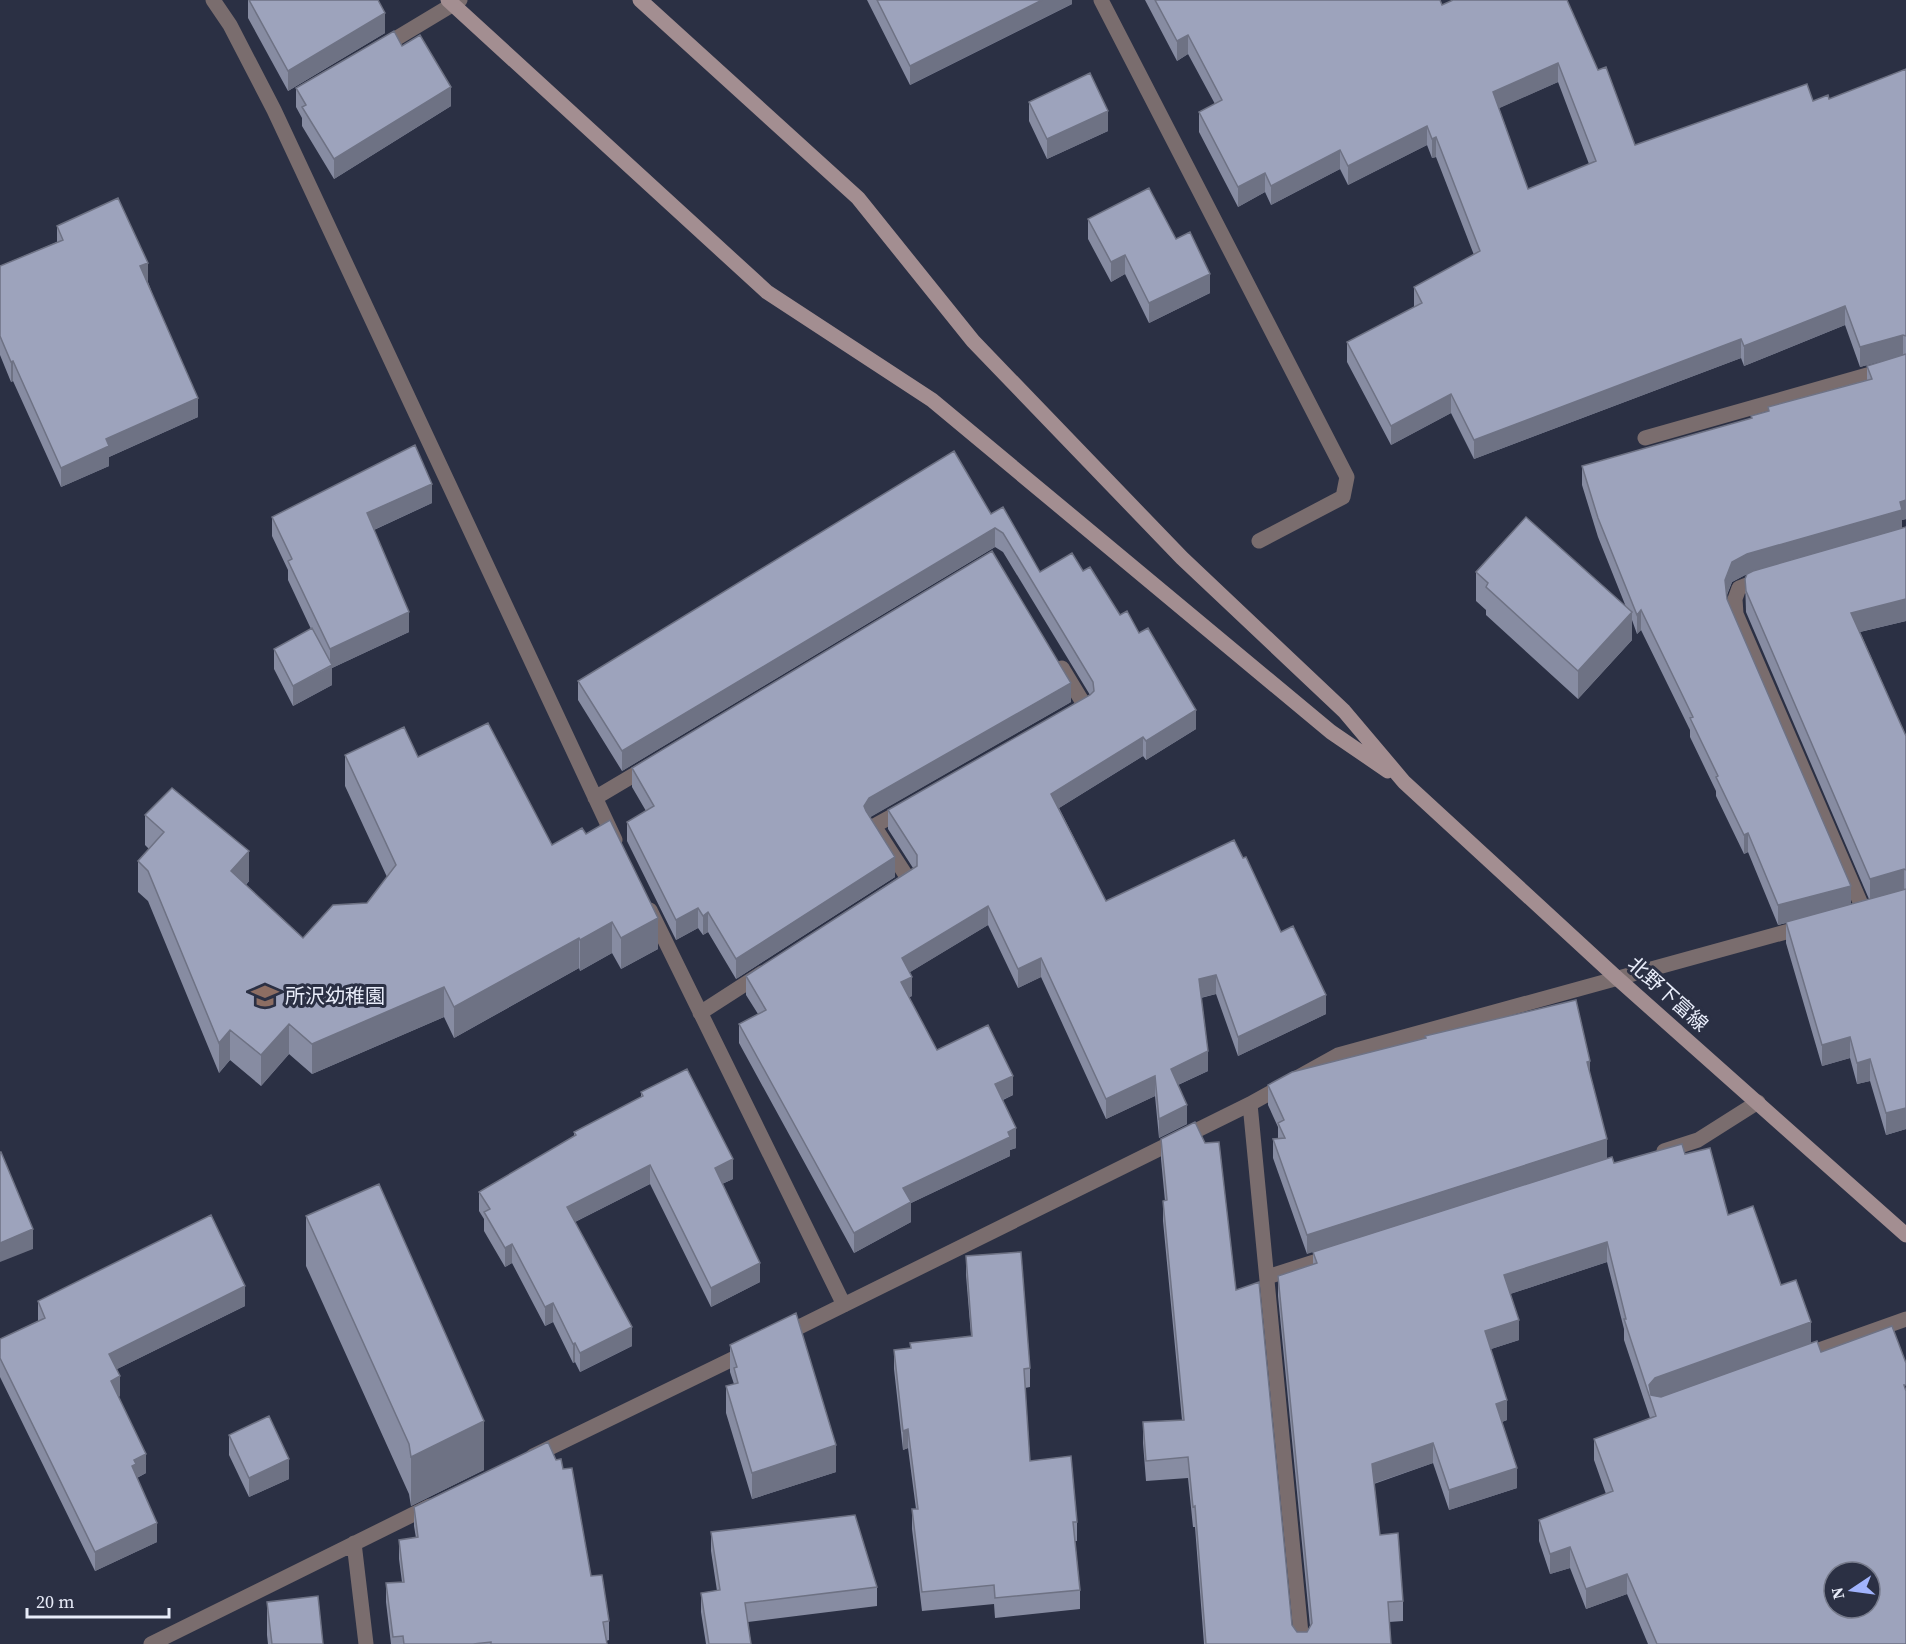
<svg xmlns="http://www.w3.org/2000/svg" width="1906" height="1644" font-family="'Source Serif 4','Noto Sans JP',serif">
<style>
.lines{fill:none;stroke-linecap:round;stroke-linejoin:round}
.street{stroke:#7a6d6e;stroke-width:15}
.secondary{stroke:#a38e91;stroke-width:15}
.wall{fill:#878ca2;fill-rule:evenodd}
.shaded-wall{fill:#6e7284}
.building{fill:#9da3bc;stroke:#6e7284;stroke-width:1.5;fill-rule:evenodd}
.labels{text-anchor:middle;stroke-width:6;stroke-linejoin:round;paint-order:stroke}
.street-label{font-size:20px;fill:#e8ecf9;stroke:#2b3044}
.poi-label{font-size:20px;fill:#e8ecf9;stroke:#2b3044;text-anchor:start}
</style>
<rect width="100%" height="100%" fill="#2b3044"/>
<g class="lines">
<path class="street" d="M 213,0 L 230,25 L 274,110 L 615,840
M 1101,0 L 1347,477 L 1343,497 L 1259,541
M 382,47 L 460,0
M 1645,438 L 1906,364
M 1765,578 L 1739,588 L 1735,599 L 1736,614 L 1864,911
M 1062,668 L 1085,706 L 1074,712
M 595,798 L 649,766
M 899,887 L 909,880 L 874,826 L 905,809
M 650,910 L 844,1305
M 700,1013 L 762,973
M 1250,1104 L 1302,1644
M 1664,1151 L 1698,1140 L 1758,1102
M 1267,1277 L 1333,1256
M 781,1336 L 1250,1104 L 1338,1055 L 1804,927
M 1802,1356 L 1906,1319
M 533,1456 L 749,1351
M 354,1543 L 366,1644
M 151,1644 L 430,1506"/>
<path class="secondary" d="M 448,0 L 767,292 L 932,400 L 1331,732 L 1388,771
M 640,0 L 858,198 L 973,341 L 1182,558 L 1344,711 L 1404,782 L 1617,978 L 1906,1235"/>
</g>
<path class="wall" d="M 248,0 L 378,0 L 385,33 L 288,91 L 248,18 Z
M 867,0 L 1072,0 L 1072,4 L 910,85 Z
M 1145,0 L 1440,0 L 1442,5 L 1598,70 L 1635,145 L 1813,101 L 1829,99 L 1906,69 L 1906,519 L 1902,520 L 1902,528 L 1906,527 L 1906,621 L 1860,632 L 1906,736 L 1906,1129 L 1886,1135 L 1870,1081 L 1857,1084 L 1850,1058 L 1822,1066 L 1786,943 L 1786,923 L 1778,925 L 1748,852 L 1744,854 L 1716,796 L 1716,791 L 1690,737 L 1690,730 L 1641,630 L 1637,634 L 1632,620 L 1632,640 L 1578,699 L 1486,615 L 1486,610 L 1476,601 L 1476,572 L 1626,607 L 1598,537 L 1582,485 L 1582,466 L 1751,419 L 1751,416 L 1768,411 L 1768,407 L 1867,380 L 1867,366 L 1903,355 L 1860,367 L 1845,325 L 1744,366 L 1741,358 L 1474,459 L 1451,413 L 1391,445 L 1347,362 L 1347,342 L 1414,307 L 1414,287 L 1474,255 L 1436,157 L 1432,158 L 1427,145 L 1348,185 L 1340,169 L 1271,205 L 1265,192 L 1238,207 L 1199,132 L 1199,112 L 1215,104 L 1188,54 L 1177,61 ZM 1558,82 L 1589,164 L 1528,189 L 1499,108 ZM 1747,574 L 1745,579 L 1746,612 L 1869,899 L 1851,904 L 1727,599 L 1727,595 L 1732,582 Z
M 402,46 L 451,106 L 334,179 L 302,126 L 302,118 L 296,107 L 296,88 Z
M 1029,102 L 1108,131 L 1047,159 L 1029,121 Z
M 1088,219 L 1176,239 L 1210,293 L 1149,323 L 1125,274 L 1111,282 L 1088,239 Z
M 57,226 L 148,282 L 198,417 L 109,457 L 109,466 L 61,487 L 13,381 L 11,382 L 0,355 L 0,266 L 57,242 Z
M 432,503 L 374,530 L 409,632 L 332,668 L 332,685 L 293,706 L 274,669 L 274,649 L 311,629 L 288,580 L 288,570 L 272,536 L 272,517 Z
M 991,514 L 1040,572 L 1083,571 L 1120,615 L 1139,633 L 1196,729 L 1146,760 L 1143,756 L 1059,808 L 1106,901 L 1281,932 L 1326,1014 L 1238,1056 L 1216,994 L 1201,998 L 1208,1071 L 1178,1085 L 1187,1124 L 1159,1138 L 1155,1096 L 1106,1119 L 1041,977 L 1018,988 L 988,925 L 910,972 L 912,996 L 909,997 L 937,1050 L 1013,1095 L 1003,1100 L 1016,1148 L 1010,1150 L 1010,1156 L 911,1203 L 911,1222 L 854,1253 L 739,1043 L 739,1024 L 758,1014 L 746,995 L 746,976 L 913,868 L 888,829 L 888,810 L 1090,695 L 1003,552 L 995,547 L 622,771 L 578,700 L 578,681 Z
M 1071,702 L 870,817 L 895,877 L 736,979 L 708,932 L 703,935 L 698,928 L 676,940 L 627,841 L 627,822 L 646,811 L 632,787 L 632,768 Z
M 345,755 L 418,757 L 552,845 L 658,949 L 621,969 L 612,953 L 580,971 L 579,968 L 454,1038 L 444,1017 L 312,1074 L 289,1054 L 261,1086 L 230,1060 L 219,1073 L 148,901 L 138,892 L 138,861 L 149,849 L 145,845 L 145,815 L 249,881 L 246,885 L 303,938 L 367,903 L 387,877 L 345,786 Z
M 1576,1000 L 1307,1254 L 1273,1158 L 1273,1139 L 1278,1138 L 1278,1127 L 1268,1105 L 1268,1085 L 1425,1038 L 1425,1036 Z
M 641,1092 L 733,1179 L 722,1184 L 760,1282 L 711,1307 L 650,1184 L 575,1222 L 632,1346 L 580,1372 L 575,1362 L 573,1363 L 553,1322 L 545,1326 L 512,1263 L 505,1267 L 484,1231 L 484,1219 L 479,1211 L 479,1192 L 574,1137 L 574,1132 L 641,1097 Z
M 1161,1139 L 1236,1290 L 1292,1625 L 1297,1632 L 1307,1632 L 1310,1626 L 1278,1296 L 1278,1276 L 1313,1264 L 1313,1252 L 1614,1163 L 1685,1154 L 1728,1215 L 1781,1285 L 1811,1343 L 1906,1644 L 1648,1644 L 1627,1594 L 1586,1609 L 1570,1568 L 1550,1574 L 1539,1541 L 1539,1520 L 1606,1494 L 1594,1460 L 1594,1439 L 1650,1418 L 1624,1340 L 1624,1329 L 1607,1262 L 1510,1294 L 1519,1340 L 1491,1349 L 1507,1420 L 1502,1422 L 1517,1488 L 1449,1510 L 1433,1463 L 1374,1484 L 1380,1535 L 1403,1601 L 1403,1621 L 1389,1622 L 1391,1644 L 1204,1644 L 1195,1527 L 1193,1527 L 1188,1478 L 1146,1481 L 1143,1443 L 1143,1422 L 1182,1420 L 1163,1221 L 1163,1201 L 1165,1201 L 1161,1159 Z
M 306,1216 L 484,1470 L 411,1506 L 409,1494 L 306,1266 Z
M 966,1256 L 1030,1368 L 1030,1387 L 1025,1388 L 1030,1461 L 1077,1522 L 1077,1541 L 1075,1541 L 1080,1590 L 1080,1609 L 995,1618 L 994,1604 L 922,1611 L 912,1529 L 912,1509 L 916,1509 L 908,1448 L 903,1450 L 894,1369 L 894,1350 L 910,1348 L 910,1343 L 971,1336 L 966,1275 Z
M 38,1301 L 245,1306 L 117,1369 L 120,1396 L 118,1397 L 146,1473 L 137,1478 L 157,1542 L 95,1571 L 0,1377 L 0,1339 L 38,1321 Z
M 730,1345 L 836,1472 L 752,1499 L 726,1413 L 726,1386 L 734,1384 L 730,1372 Z
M 229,1435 L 289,1479 L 249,1497 L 229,1455 Z
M 556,1460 L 563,1469 L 591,1576 L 609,1621 L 609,1640 L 606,1641 L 607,1644 L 391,1644 L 386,1602 L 386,1583 L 402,1582 L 399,1559 L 399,1540 L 416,1538 L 414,1526 L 414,1507 Z
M 711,1532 L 877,1587 L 877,1606 L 748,1622 L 751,1644 L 706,1644 L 701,1612 L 701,1593 L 717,1591 L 711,1551 Z
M 267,1602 L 323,1644 L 268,1644 L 267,1635 Z"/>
<path class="shaded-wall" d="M 1042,0 L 1072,0 L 1072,4 L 910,85 L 910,66 Z
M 385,13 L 385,33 L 288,91 L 288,71 Z
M 1188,35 L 1188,54 L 1177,61 L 1177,41 Z
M 1558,63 L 1558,82 L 1493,111 L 1493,92 Z
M 451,87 L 451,106 L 334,179 L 334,159 Z
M 1108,111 L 1108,131 L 1047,159 L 1047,139 Z
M 1427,126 L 1427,145 L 1348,185 L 1348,166 Z
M 1436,137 L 1436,157 L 1432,158 L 1432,139 Z
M 1340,150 L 1340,169 L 1271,205 L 1271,186 Z
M 1265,173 L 1265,192 L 1238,207 L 1238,187 Z
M 1125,255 L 1125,274 L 1111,282 L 1111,262 Z
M 148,263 L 148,282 L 140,286 L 140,266 Z
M 1210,274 L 1210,293 L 1149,323 L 1149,303 Z
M 1845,306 L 1845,325 L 1744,366 L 1744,346 Z
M 1903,335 L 1903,355 L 1860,367 L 1860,347 Z
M 1741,339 L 1741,358 L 1474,459 L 1474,440 Z
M 13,361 L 13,381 L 11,382 L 11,362 Z
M 1451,394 L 1451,413 L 1391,445 L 1391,426 Z
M 198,398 L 198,417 L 109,457 L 109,466 L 61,487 L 61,468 L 106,439 Z
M 432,484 L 432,503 L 367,533 L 367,513 Z
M 1906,500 L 1906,519 L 1902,520 L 1902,529 L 1747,574 L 1732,582 L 1725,599 L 1725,580 L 1732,562 L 1747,554 Z
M 995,528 L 995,547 L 622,771 L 622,751 Z
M 1906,599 L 1906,621 L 1851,634 L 1851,613 Z
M 1641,610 L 1641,630 L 1637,634 L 1637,615 Z
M 409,612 L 409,632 L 332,668 L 332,685 L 293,706 L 293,686 L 330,667 L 330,649 Z
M 1632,612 L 1632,640 L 1578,699 L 1578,671 Z
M 1071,683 L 1071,702 L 869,818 L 864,826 L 864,806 L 869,798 Z
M 1196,710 L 1196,729 L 1146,760 L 1146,741 Z
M 1143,737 L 1143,756 L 1051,813 L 1051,794 Z
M 1748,833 L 1748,852 L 1744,854 L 1744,835 Z
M 249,851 L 249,881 L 231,901 L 231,871 Z
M 895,857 L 895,877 L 736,979 L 736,959 Z
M 1904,869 L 1904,891 L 1870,900 L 1870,879 Z
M 1851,886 L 1851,905 L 1778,925 L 1778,905 Z
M 988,906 L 988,925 L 902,977 L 902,958 Z
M 698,908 L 698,928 L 676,940 L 676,920 Z
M 708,912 L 708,932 L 703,935 L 703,916 Z
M 658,918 L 658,949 L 621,969 L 621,938 Z
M 612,922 L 612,953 L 580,971 L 580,940 Z
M 579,938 L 579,968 L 454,1038 L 454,1007 Z
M 1041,958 L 1041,977 L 1018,988 L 1018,969 Z
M 1216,975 L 1216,994 L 1199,998 L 1199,979 Z
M 912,977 L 912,996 L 901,1002 L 901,982 Z
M 444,987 L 444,1017 L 312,1074 L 312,1044 Z
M 1326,995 L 1326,1014 L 1238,1056 L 1238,1037 Z
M 289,1024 L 289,1054 L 261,1086 L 261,1055 Z
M 230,1030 L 230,1060 L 219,1073 L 219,1043 Z
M 1850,1037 L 1850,1058 L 1822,1066 L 1822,1045 Z
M 1208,1051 L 1208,1071 L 1171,1088 L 1171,1069 Z
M 1870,1059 L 1870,1081 L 1857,1084 L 1857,1063 Z
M 1590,1061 L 1590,1081 L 1587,1062 Z
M 1013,1076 L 1013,1095 L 995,1103 L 995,1084 Z
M 1155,1076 L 1155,1096 L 1106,1119 L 1106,1099 Z
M 1187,1105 L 1187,1124 L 1159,1138 L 1159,1119 Z
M 1906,1108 L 1906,1129 L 1886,1135 L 1886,1113 Z
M 1016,1128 L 1016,1148 L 1010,1150 L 1010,1156 L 911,1203 L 911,1222 L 854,1253 L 854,1233 L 903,1188 Z
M 1607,1139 L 1607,1159 L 1307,1254 L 1307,1235 Z
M 733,1159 L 733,1179 L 715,1187 L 715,1168 Z
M 650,1165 L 650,1184 L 567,1226 L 567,1207 Z
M 33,1229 L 33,1249 L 0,1262 L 0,1243 Z
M 1607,1242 L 1607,1262 L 1504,1296 L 1504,1275 Z
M 512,1244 L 512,1263 L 505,1267 L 505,1248 Z
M 760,1263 L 760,1282 L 711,1307 L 711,1288 Z
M 245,1286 L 245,1306 L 109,1373 L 109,1354 Z
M 553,1303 L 553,1322 L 545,1326 L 545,1307 Z
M 1519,1320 L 1519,1340 L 1485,1351 L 1485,1331 Z
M 1811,1322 L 1811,1343 L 1651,1403 L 1649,1385 L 1655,1378 Z
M 632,1327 L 632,1346 L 580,1372 L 580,1353 Z
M 575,1343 L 575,1362 L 573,1363 L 573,1344 Z
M 120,1376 L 120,1396 L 111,1400 L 111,1381 Z
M 1507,1400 L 1507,1420 L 1496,1424 L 1496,1404 Z
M 484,1421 L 484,1470 L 411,1506 L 411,1457 Z
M 908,1429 L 908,1448 L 903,1450 L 903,1431 Z
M 1433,1443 L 1433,1463 L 1372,1484 L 1372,1464 Z
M 836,1445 L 836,1472 L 752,1499 L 752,1473 Z
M 146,1454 L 146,1473 L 136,1478 L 132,1466 L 134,1460 Z
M 289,1459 L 289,1479 L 249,1497 L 249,1478 Z
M 1517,1468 L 1517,1488 L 1449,1510 L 1449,1490 Z
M 157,1523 L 157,1542 L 95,1571 L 95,1552 Z
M 1570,1547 L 1570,1568 L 1550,1574 L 1550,1554 Z
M 1627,1574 L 1627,1594 L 1586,1609 L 1586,1589 Z"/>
<path class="building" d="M 249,0 L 378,0 L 385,13 L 288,71 Z
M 877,0 L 1042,0 L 910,66 Z
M 1155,0 L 1440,0 L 1442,5 L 1453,0 L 1567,0 L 1598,70 L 1606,67 L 1635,145 L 1807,84 L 1813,101 L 1828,95 L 1829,99 L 1906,69 L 1906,336 L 1903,335 L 1860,347 L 1845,306 L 1744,346 L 1741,339 L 1474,440 L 1451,394 L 1391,426 L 1347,342 L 1422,303 L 1414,287 L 1480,251 L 1436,137 L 1432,139 L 1427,126 L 1348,166 L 1340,150 L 1271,186 L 1265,173 L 1238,187 L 1199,112 L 1222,100 L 1188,35 L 1177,41 ZM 1558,63 L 1596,161 L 1528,189 L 1493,92 Z
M 394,31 L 402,46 L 420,35 L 451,87 L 334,159 L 302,107 L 306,105 L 296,88 Z
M 1090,73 L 1108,111 L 1047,139 L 1029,102 Z
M 1149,188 L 1176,239 L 1190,232 L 1210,274 L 1149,303 L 1125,255 L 1111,262 L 1088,219 Z
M 118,198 L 148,263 L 140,266 L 198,398 L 106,439 L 109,446 L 61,468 L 13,361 L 11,362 L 0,336 L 0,266 L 63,240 L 57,226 Z
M 1906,354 L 1906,500 L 1900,502 L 1902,510 L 1747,554 L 1732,562 L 1725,580 L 1727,599 L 1851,886 L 1778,905 L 1748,833 L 1744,835 L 1716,777 L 1718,776 L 1690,718 L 1693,717 L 1641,610 L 1637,615 L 1598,518 L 1582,466 L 1752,418 L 1751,416 L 1769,411 L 1768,407 L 1872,379 L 1867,366 Z
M 415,445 L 432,484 L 367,513 L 409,612 L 330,649 L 288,561 L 292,559 L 272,517 Z
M 954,451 L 991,514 L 1003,507 L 1040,572 L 1072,553 L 1083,571 L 1090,567 L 1120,615 L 1127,611 L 1139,633 L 1148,628 L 1196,710 L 1146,741 L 1143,737 L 1051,794 L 1106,901 L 1234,840 L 1243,858 L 1246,857 L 1281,932 L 1293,926 L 1326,995 L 1238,1037 L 1216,975 L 1199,979 L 1208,1051 L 1171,1069 L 1187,1105 L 1159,1119 L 1155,1076 L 1106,1099 L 1041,958 L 1018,969 L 988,906 L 902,958 L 912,977 L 901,982 L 937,1050 L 988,1025 L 1013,1076 L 995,1084 L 1016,1128 L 1008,1132 L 1010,1137 L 903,1188 L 911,1202 L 854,1233 L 739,1024 L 766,1010 L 746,976 L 917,866 L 917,855 L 888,810 L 1090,695 L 1094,691 L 1093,682 L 1003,533 L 995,528 L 622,751 L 578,681 Z
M 1526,517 L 1632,612 L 1578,671 L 1486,587 L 1488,583 L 1476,572 Z
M 1906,527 L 1906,599 L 1851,613 L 1906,736 L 1906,870 L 1904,869 L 1870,879 L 1746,591 L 1745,579 L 1747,574 L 1753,571 Z
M 992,551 L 1071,683 L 869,798 L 864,806 L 866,811 L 895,857 L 736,959 L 708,912 L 703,916 L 698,908 L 676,920 L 627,822 L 654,806 L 632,768 Z
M 312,628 L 332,665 L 293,686 L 274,649 Z
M 488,723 L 552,845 L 582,828 L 586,834 L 610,820 L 658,918 L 621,938 L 612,922 L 580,940 L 579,938 L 454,1007 L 444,987 L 312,1044 L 289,1024 L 261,1055 L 230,1030 L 219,1043 L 148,871 L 138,861 L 164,832 L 145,815 L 172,788 L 249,851 L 231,871 L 303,938 L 333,905 L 367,903 L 396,865 L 345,755 L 404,727 L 418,757 Z
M 1906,889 L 1906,1108 L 1886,1113 L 1870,1059 L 1857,1063 L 1850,1037 L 1822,1045 L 1786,922 Z
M 1576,1000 L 1590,1061 L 1587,1062 L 1607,1139 L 1307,1235 L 1273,1139 L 1285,1138 L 1278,1123 L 1284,1120 L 1268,1085 L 1292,1072 L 1426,1038 L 1425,1036 Z
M 687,1069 L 733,1159 L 715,1168 L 760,1263 L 711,1288 L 650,1165 L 567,1207 L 632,1327 L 580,1353 L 575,1343 L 573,1344 L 553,1303 L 545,1307 L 512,1244 L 505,1248 L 484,1212 L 490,1209 L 479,1192 L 576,1135 L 574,1132 L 643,1096 L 641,1092 Z
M 1195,1122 L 1205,1143 L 1219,1142 L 1236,1290 L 1259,1282 L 1292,1625 L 1297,1632 L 1307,1632 L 1312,1623 L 1278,1276 L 1317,1263 L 1313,1252 L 1612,1157 L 1614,1163 L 1682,1144 L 1685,1154 L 1710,1148 L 1728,1215 L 1753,1206 L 1781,1285 L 1796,1280 L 1811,1322 L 1655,1378 L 1649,1385 L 1651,1395 L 1661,1397 L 1817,1341 L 1821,1352 L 1892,1326 L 1906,1363 L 1906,1385 L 1904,1385 L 1906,1391 L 1906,1644 L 1657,1644 L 1627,1574 L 1586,1589 L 1570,1547 L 1550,1554 L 1539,1520 L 1613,1491 L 1594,1439 L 1656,1416 L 1624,1319 L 1626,1319 L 1607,1242 L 1504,1275 L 1519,1320 L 1485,1331 L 1507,1400 L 1496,1404 L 1517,1468 L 1449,1490 L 1433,1443 L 1372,1464 L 1380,1535 L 1398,1533 L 1403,1601 L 1388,1602 L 1391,1644 L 1206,1644 L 1195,1506 L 1193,1507 L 1188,1457 L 1146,1461 L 1143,1422 L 1184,1420 L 1163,1201 L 1167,1200 L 1161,1139 ZM 1834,1572 L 1870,1572 L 1870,1608 L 1834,1608 Z
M 0,1152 L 1,1152 L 33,1229 L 0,1243 Z
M 379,1184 L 484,1421 L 411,1457 L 409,1444 L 306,1216 Z
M 211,1215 L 245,1286 L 109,1354 L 120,1376 L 111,1381 L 146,1454 L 134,1460 L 136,1464 L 132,1466 L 157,1523 L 95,1552 L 0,1358 L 0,1339 L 45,1318 L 38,1301 Z
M 1021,1252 L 1030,1368 L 1024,1369 L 1030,1461 L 1071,1456 L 1077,1522 L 1073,1522 L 1080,1590 L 995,1598 L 994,1585 L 922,1592 L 912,1509 L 918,1509 L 908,1429 L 903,1431 L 894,1350 L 911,1348 L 910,1343 L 972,1336 L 966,1256 Z
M 796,1313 L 836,1445 L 752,1473 L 726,1386 L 738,1383 L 734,1368 L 737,1367 L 730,1345 Z
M 269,1416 L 289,1459 L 249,1478 L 229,1435 Z
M 548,1442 L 556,1460 L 561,1459 L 563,1469 L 572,1468 L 591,1576 L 602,1575 L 609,1621 L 603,1622 L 607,1644 L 491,1644 L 491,1642 L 473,1644 L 404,1644 L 403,1636 L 393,1637 L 386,1583 L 404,1582 L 399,1540 L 418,1537 L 414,1507 Z
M 855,1515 L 877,1587 L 745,1603 L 751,1644 L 709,1644 L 701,1593 L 720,1590 L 711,1532 Z
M 318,1596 L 323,1644 L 272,1644 L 267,1602 Z"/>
<defs>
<symbol id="school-bare" viewBox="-9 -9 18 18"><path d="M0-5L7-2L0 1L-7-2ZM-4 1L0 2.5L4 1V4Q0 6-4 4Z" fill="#8d6e63" stroke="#2b3044" stroke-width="2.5" paint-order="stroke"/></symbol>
</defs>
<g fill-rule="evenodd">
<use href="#school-bare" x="246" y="977" width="38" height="38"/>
</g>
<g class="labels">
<g class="street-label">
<text transform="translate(1668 994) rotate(42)" y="7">北野下富線</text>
</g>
<g class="poi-label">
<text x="285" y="1003">所沢幼稚園</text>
</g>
</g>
<g transform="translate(1852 1590) rotate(257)"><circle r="28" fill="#2b3044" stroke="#777b8c" stroke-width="1.5"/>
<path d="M0-4.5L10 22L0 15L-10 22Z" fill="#a1b3fd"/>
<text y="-9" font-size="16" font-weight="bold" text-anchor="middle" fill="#e8ecf9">N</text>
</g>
<path d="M27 1608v9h142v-9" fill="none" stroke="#e8ecf9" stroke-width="3"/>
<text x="36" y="1608" font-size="18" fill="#e8ecf9" stroke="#2b3044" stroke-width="4.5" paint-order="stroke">20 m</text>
</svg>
